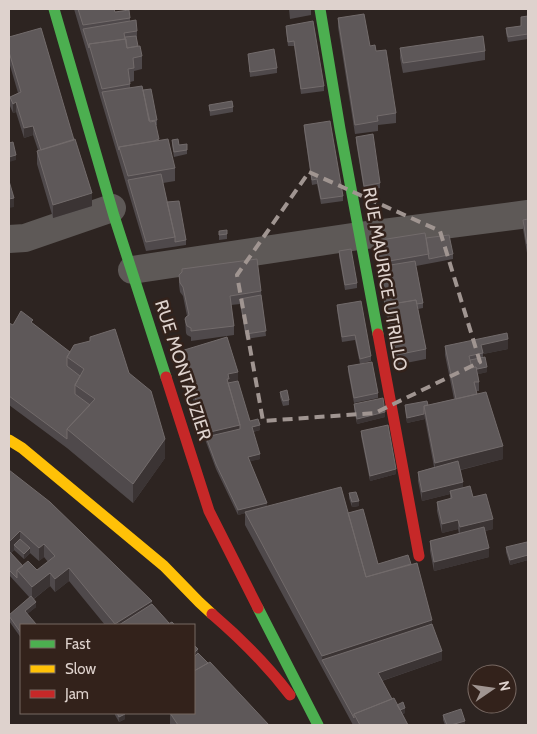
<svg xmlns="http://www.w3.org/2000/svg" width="537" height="734" font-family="Cabin,sans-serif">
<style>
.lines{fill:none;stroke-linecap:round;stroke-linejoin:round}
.street{stroke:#5e5957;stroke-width:28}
.fast{stroke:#4caf50;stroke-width:11}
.slow{stroke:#ffc107;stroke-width:11}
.jam{stroke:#c62828;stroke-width:11}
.wall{fill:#4f494b;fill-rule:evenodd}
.shaded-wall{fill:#3b3434}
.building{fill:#5e5859;stroke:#726b6b}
.marked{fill:none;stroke:#a09591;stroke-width:4;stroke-dasharray:10 6;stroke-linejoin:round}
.labels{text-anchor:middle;stroke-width:5;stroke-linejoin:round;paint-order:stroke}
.street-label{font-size:18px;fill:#ded2cd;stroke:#33221b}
</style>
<rect width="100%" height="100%" fill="#2d2421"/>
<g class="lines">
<path class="street" d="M 9,239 L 25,238 L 112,208
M 132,270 L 359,236 L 528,214"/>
<path class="fast" d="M 54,9 L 114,216 L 166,377
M 320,9 L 340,129 L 378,334
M 258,608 L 318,725"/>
<path class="slow" d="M 9,440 L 22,448 L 164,566 L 199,602 L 212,614"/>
<path class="jam" d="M 378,334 L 419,556
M 166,377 L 209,511 L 258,608
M 212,614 C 240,638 267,665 290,695"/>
</g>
<path class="wall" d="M 74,9 L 114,9 L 115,12 L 130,18 L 130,21 L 137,31 L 137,40 L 136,40 L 138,46 L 142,56 L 142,69 L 134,71 L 134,81 L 130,82 L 130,88 L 143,90 L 157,120 L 157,125 L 156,125 L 159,140 L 175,168 L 175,181 L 163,183 L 167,202 L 186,240 L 186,245 L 146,251 Z
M 289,9 L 311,9 L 311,15 L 290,19 Z
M 528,16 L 528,39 L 508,42 L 506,33 L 506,28 L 521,26 Z
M 338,18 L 370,46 L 396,113 L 396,123 L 378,125 L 378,131 L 355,134 L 338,27 Z
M 286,26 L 324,86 L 324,91 L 301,94 L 294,46 L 288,46 L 286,31 Z
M 9,37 L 92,206 L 53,218 L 37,164 L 37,151 L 38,150 L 33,135 L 24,138 L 16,112 L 13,113 L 10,106 L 10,97 L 18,93 L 9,62 Z
M 400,48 L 485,51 L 485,60 L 403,73 L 400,58 Z
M 248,54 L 277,68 L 277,73 L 250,77 Z
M 209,105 L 233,107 L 233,112 L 210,116 Z
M 304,125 L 343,196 L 343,201 L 321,204 L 317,184 L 312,185 L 304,130 Z
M 356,137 L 380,183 L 380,188 L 364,191 L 356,142 Z
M 172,140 L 179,145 L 187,150 L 187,154 L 174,157 L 172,145 Z
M 528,219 L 528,253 L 527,253 L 523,229 L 523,220 Z
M 219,231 L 227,234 L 227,239 L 219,240 Z
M 426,238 L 453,254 L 453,259 L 416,266 L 423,303 L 423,308 L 418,309 L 426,349 L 426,359 L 396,365 L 374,250 L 374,241 Z
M 339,251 L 357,283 L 357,288 L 345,290 L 339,256 Z
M 182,269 L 261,291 L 266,336 L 246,339 L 240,304 L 231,305 L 234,326 L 234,335 L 191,341 L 191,337 L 187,335 L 186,333 L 185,319 L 187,316 L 183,296 L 180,292 L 179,285 L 179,275 L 182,273 Z
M 337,305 L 371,356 L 371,361 L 360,364 L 355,340 L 342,342 L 337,310 Z
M 9,323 L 13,325 L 33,324 L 70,352 L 90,341 L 90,337 L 129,373 L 165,458 L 133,503 L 67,448 L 9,405 Z
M 445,346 L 508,349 L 483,354 L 483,358 L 487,372 L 478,374 L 479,382 L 479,391 L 476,391 L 503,459 L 461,470 L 463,488 L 473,497 L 493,529 L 485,531 L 489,557 L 434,571 L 430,551 L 430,541 L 459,534 L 458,529 L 442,533 L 437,511 L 437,502 L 450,499 L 450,494 L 422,501 L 418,481 L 418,472 L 434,467 L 425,419 L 407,423 L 405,410 L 405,405 L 428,405 L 454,399 L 445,355 Z
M 181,351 L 238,381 L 232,383 L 250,421 L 260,430 L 253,432 L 260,459 L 250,461 L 267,506 L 348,513 L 378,564 L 411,564 L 432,624 L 442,660 L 382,681 L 392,699 L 405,713 L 402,714 L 408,725 L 353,725 L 245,525 L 245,513 L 238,515 L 216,469 L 206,442 L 181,360 Z
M 348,366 L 378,393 L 378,398 L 354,403 L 348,371 Z
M 280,392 L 289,400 L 289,405 L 283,406 L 280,397 Z
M 354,404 L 385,417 L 357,424 L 354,409 Z
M 361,431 L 396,474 L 370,481 L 361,436 Z
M 9,470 L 152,604 L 169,623 L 175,625 L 105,625 L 69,581 L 55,592 L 50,586 L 34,599 L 36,607 L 27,614 L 36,625 L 21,625 L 21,638 L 9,621 L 9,615 L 30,598 L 9,575 ZM 14,550 L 24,559 L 30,553 L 39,561 L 44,557 L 48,562 L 37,570 L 23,566 L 11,553 Z
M 349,493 L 359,506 L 352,507 L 349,498 Z
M 506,547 L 528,547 L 528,560 L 510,565 L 506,552 Z
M 198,653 L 269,725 L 170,725 L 170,713 L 194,713 Z
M 115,713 L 124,713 L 125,719 L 119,722 L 115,715 Z
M 443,715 L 465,725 L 445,725 L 443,720 Z"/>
<path class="shaded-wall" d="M 16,102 L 16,112 L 13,113 L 13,104 Z
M 33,126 L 33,135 L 24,138 L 24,128 Z
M 16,155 L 16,160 L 9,162 L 9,157 Z
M 92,193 L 92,206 L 53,218 L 53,205 Z
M 14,198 L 14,207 L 9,208 L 9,199 Z
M 508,339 L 508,349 L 483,354 L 481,345 Z
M 487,367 L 487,372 L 472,376 L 472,371 Z
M 238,372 L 238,381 L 227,384 L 228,374 Z
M 385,412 L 385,417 L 357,424 L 357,419 Z
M 424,414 L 425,419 L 407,423 L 407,418 Z
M 240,425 L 240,434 L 206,437 L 206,433 Z
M 260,425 L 260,430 L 252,432 L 252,427 Z
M 165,439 L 165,458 L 133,503 L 133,484 Z
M 503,446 L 503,459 L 435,476 L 435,463 Z
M 260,454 L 260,459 L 248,462 L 248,457 Z
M 396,469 L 396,474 L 370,481 L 370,476 Z
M 463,482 L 463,491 L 450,491 L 450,494 L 422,501 L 422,492 Z
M 359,501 L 359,506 L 352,507 L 352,502 Z
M 267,503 L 267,508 L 238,515 L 238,510 Z
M 493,519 L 493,529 L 460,537 L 460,527 Z
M 458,520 L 458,529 L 442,533 L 442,524 Z
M 20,531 L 20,544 L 14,545 L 14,550 L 9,555 L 9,542 Z
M 44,544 L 44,557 L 39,561 L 39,548 Z
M 30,548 L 30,553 L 24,559 L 24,554 Z
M 489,548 L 489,557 L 434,571 L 434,562 Z
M 528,555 L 528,560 L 510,565 L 510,560 Z
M 69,568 L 69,581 L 55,592 L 55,579 Z
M 50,573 L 50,586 L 32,600 L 32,587 Z
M 152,601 L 152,614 L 134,625 L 115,625 L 115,624 Z
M 36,602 L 36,607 L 25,616 L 25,611 Z
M 432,620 L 432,633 L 322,660 L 322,656 Z
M 198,649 L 198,662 L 194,666 L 194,653 Z
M 442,651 L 442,660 L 378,682 L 378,673 Z
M 405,708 L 405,713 L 397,717 L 397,712 Z
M 125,714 L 125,719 L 119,722 L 119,717 Z
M 465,721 L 465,725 L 451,725 Z"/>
<path class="building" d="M 78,9 L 114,9 L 115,12 L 129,10 L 130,18 L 83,25 Z
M 364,14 L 370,46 L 375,45 L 376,51 L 386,50 L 396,113 L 377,116 L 378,121 L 355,125 L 338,18 Z
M 528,16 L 528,34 L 508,37 L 506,28 L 521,26 L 521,17 Z
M 136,20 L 137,31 L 124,33 L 125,39 L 89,44 L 89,48 L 83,29 Z
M 313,21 L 324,86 L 301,89 L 294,41 L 288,42 L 286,26 Z
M 41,28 L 74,140 L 41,150 L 33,126 L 24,128 L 16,102 L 13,104 L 10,97 L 21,92 L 9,52 L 9,37 Z
M 136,36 L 138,46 L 127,48 L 125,37 Z
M 483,36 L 485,51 L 403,63 L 400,48 Z
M 126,39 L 127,48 L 140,46 L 142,56 L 133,58 L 134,68 L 128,69 L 130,84 L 102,89 L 89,44 Z
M 274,49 L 277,68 L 250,72 L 248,54 Z
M 142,86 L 150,122 L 155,121 L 159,139 L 154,141 L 119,147 L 119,150 L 102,92 Z
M 151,89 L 157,120 L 149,121 L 143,90 Z
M 232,101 L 233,107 L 210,111 L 209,105 Z
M 330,121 L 343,196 L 321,199 L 317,179 L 312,180 L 304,125 Z
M 373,134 L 380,183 L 364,186 L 356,137 Z
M 75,139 L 92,193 L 53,205 L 37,151 Z
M 168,139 L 175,168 L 128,176 L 119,147 Z
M 178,139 L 179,145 L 187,144 L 187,150 L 174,152 L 172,140 Z
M 13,142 L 16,155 L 9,157 L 9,143 Z
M 161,174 L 175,237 L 146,242 L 128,180 Z
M 9,181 L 14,198 L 9,199 Z
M 179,201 L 186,240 L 175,242 L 175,237 L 167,202 Z
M 528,219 L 528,244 L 527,244 L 523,220 Z
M 227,230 L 227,234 L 219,235 L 219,231 Z
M 425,233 L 429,254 L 378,263 L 374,241 Z
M 449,235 L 453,254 L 429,259 L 426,238 Z
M 351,249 L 357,283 L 345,285 L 339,251 Z
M 257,259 L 261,291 L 230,296 L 234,326 L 191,331 L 191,328 L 187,326 L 186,323 L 185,319 L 186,317 L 189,315 L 183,287 L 180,283 L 179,275 L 182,272 L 182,269 Z
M 415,261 L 423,303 L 417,304 L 416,300 L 386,305 L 386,309 L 378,267 Z
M 261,295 L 266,331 L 246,334 L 240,299 Z
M 416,300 L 426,349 L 396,355 L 386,305 Z
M 361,301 L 371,356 L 360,359 L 355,335 L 342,337 L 337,305 Z
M 21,311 L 33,320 L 31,322 L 70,352 L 67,357 L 67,366 L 80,376 L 75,385 L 75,394 L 90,405 L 67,429 L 67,439 L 9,396 L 9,323 L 13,325 Z
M 115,329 L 129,373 L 151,391 L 165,439 L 133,484 L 67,429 L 95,399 L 75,385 L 84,369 L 67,357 L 74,345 L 90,341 L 90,337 Z
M 507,333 L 508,339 L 481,345 L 483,353 L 469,356 L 472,368 L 476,367 L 479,382 L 474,382 L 477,394 L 456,399 L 445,346 Z
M 227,337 L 238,372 L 228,374 L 229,379 L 227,379 L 240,425 L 206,433 L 181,351 Z
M 485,357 L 487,367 L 477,369 L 476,367 L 472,368 L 470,360 Z
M 372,362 L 378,393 L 354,398 L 348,366 Z
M 238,381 L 250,421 L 258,419 L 260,425 L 252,427 L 260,454 L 248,457 L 267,503 L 238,510 L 216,464 L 206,437 L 240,429 L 240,425 L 228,383 Z
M 287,390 L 289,400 L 283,401 L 280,392 Z
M 486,392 L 503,446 L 435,463 L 424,406 Z
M 383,398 L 385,412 L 357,419 L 354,404 Z
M 427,401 L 428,405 L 424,406 L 424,414 L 407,418 L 405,405 Z
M 388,425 L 396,469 L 370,476 L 361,431 Z
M 458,461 L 463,482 L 422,492 L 418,472 Z
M 9,470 L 50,502 L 152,601 L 115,624 L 69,568 L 55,579 L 50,573 L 32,587 L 17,570 L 28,561 L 37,570 L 55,556 L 44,544 L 39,548 L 20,531 L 9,542 Z
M 470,486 L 473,497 L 486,494 L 493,519 L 460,527 L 458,520 L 442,524 L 437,502 L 452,498 L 450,491 Z
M 341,487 L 366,577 L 417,563 L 432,620 L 322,656 L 245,512 Z
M 356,492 L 359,501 L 352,502 L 349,493 Z
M 363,509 L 378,564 L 408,555 L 411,564 L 366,577 L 348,513 Z
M 484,527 L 489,548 L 434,562 L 430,541 Z
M 20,539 L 30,548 L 24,554 L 14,545 Z
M 527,542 L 528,547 L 528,555 L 510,560 L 506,547 Z
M 9,551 L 23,566 L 17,570 L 17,578 L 9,570 Z
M 31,596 L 36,602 L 25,611 L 36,624 L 34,625 L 21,625 L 21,633 L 9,616 L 9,615 Z
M 152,604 L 169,623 L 166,625 L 119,625 Z
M 172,622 L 175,625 L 166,625 Z
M 432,624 L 442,651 L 378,673 L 392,699 L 354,714 L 354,718 L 322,660 Z
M 194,645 L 198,649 L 194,653 Z
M 198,653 L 208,663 L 194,671 L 194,657 Z
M 210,662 L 269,725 L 178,725 L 170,713 L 194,713 L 194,671 Z
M 394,698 L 408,725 L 360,725 L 354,714 Z
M 403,702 L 405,708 L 400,710 L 397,705 Z
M 461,709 L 465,721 L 451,725 L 447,725 L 443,715 Z
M 117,713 L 124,713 L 125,714 L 119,717 Z"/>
<path class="marked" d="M 309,172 L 440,231 L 480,362 L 375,413 L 263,421 L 237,275 Z"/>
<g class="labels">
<g class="street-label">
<text transform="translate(385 279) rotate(80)" y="6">RUE MAURICE UTRILLO</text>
<text transform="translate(183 370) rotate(72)" y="6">RUE MONTAUZIER</text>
</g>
</g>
<rect width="537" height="734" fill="none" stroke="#ded2cd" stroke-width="20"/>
<rect x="20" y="624" width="175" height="90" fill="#33221b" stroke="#776862"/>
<rect x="30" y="640" width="25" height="8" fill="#4caf50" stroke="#776862"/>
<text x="65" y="649" font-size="15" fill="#ded2cd">Fast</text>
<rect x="30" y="665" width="25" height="8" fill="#ffc107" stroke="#776862"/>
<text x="65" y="674" font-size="15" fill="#ded2cd">Slow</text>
<rect x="30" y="690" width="25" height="8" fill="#c62828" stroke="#776862"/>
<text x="65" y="699" font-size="15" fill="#ded2cd">Jam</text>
<g transform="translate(492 689) rotate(77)"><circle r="24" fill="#33221b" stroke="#776862"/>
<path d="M0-4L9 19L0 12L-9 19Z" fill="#a09591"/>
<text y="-8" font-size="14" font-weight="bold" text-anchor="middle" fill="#ded2cd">N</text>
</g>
</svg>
